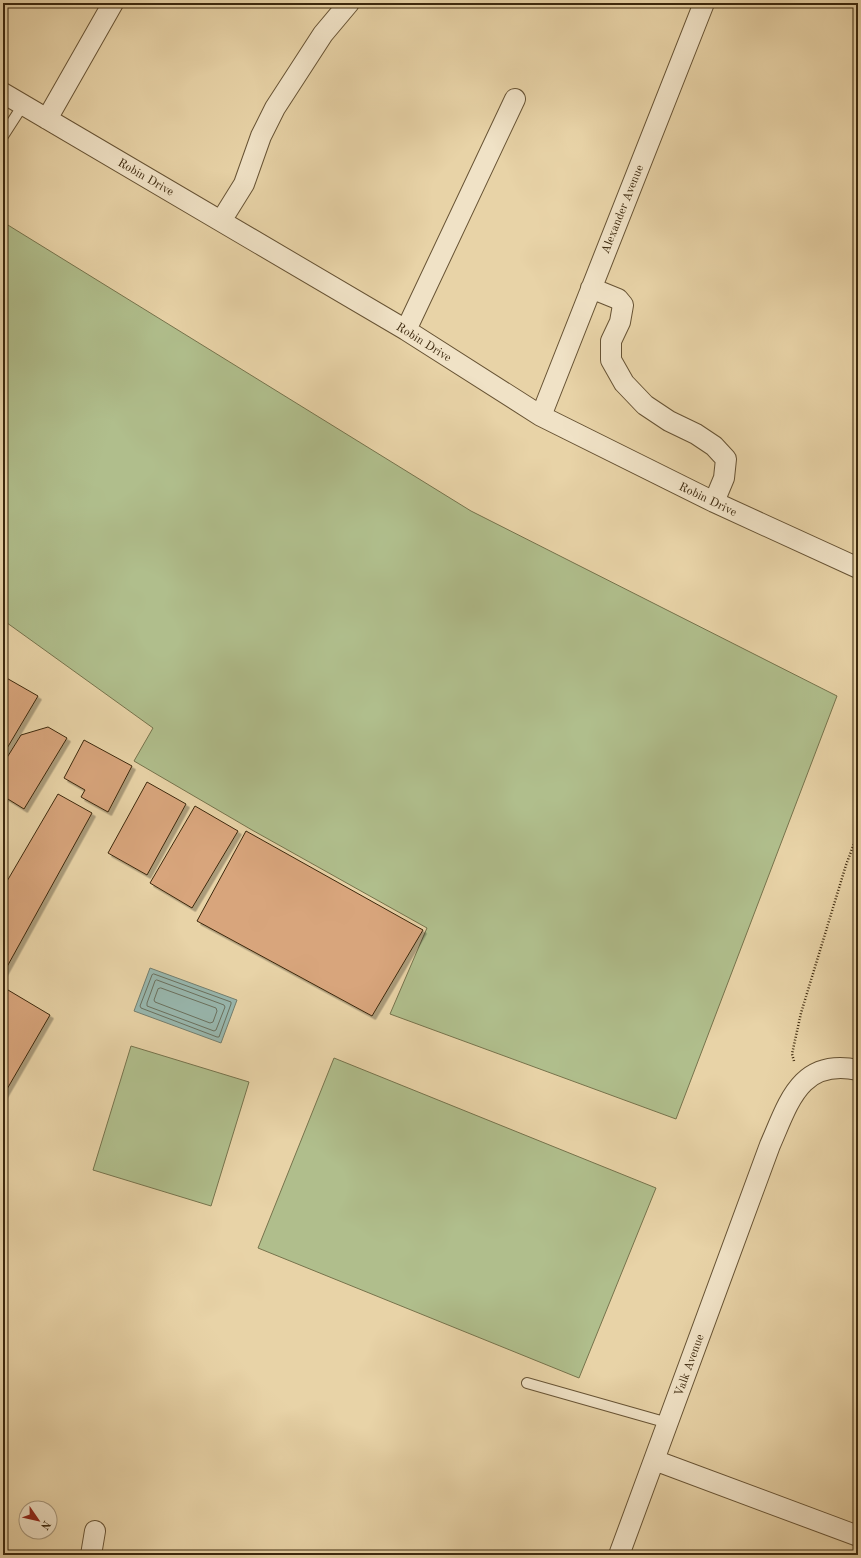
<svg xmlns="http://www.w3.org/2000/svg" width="861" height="1558" font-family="'Old Standard TT',serif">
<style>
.green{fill:#b0be8c;stroke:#76734c}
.water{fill:#98b7ae;stroke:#737e6e}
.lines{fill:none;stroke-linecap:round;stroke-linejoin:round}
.shore{stroke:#6a705e;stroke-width:1}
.building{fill:#d8a57c;stroke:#3c280d;filter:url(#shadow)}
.lane-casing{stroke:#675334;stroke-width:12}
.street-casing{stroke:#675334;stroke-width:22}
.path{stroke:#3c280d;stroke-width:2.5;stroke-dasharray:1 2;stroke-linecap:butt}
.lane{stroke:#f0e2c6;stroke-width:10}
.street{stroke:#f0e2c6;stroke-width:20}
.labels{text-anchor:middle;stroke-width:4;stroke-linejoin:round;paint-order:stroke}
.street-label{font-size:12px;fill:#3c280d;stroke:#f0e2c6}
</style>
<defs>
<filter id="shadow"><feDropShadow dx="3.5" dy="3.5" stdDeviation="0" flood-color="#0004"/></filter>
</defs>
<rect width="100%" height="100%" fill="#e8d3a7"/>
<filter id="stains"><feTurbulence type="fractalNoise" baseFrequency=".005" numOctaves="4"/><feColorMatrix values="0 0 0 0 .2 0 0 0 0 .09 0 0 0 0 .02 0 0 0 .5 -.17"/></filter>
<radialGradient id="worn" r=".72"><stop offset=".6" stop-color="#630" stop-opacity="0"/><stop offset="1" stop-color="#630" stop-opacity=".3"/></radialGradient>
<path class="green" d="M 3,222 L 471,511 L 837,696 L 676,1119 L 390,1014 L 427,928 L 252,830 L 134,761 L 153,728 L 3,620 Z
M 131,1046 L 249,1082 L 211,1206 L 93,1170 Z
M 334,1058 L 656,1188 L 579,1378 L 258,1248 Z"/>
<path class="water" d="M 150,968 L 237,1000 L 221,1043 L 134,1011 Z"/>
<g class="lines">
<path class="shore" d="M 154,974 L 231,1002 L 231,1004 L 219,1037 L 217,1037 L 141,1008 L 140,1006 L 152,975 Z
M 157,980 L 224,1005 L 225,1007 L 216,1030 L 214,1031 L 147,1006 L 147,1003 L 155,981 Z
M 161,988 L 216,1008 L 217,1011 L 213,1022 L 210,1023 L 155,1002 L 154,1000 L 158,989 Z"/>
</g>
<path class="building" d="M 3,676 L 38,696 L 3,755 Z
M 48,727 L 67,738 L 24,809 L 3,796 L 3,790 L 5,787 L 3,786 L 3,764 L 21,735 Z
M 84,740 L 132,766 L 108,812 L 81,797 L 85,790 L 64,778 Z
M 147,782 L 186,804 L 147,875 L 108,853 Z
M 58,794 L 92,813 L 3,974 L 3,888 Z
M 195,806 L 238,831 L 192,908 L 150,883 Z
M 246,831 L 423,930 L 372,1016 L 197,921 Z
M 3,987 L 50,1015 L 3,1096 Z"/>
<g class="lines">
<defs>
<path id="lane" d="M 3,136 L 23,105
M 527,1383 L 668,1423"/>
<path id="street" d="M 3,93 L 406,330 L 541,416 L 714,502 L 858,568
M 47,119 L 113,3
M 221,221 L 244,184 L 261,136 L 275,108 L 323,34 L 349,3
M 591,288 L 618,299 L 623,305 L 620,322 L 611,341 L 611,360 L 624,383 L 645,405 L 669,421 L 696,434 L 714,446 L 726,459 L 724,478 L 714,502
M 406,330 L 515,99
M 541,416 L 704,3
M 858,1070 C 800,1058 789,1102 770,1145 L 654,1460 L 858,1536
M 91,1555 L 95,1531
M 619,1555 L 654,1460"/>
</defs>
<use href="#lane" class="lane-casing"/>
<use href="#street" class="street-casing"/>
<path class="path" d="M 794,1061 L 792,1054 L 801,1013 L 846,865 L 858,833"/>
<use href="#lane" class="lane"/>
<use href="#street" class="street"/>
</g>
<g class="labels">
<g class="street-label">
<text transform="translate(146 177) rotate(30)" y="4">Robin Drive</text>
<text transform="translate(622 209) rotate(-68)" y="4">Alexander Avenue</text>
<text transform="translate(424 342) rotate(32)" y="4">Robin Drive</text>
<text transform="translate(708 499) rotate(26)" y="4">Robin Drive</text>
<text transform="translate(689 1365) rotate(-70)" y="4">Valk Avenue</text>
</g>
</g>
<rect width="861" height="1558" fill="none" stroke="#e8d3a7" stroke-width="16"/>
<rect x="4" y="4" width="853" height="1550" fill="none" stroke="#3c280d" stroke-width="2"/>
<rect x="8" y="8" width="845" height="1542" fill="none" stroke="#3c280d"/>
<g transform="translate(38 1520) rotate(124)"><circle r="19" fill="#f0e2c6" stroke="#a8987c"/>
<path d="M0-3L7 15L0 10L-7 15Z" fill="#8f2418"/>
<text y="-6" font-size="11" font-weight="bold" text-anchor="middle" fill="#3c280d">N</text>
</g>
<rect width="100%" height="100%" filter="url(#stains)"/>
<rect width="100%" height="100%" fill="url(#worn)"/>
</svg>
